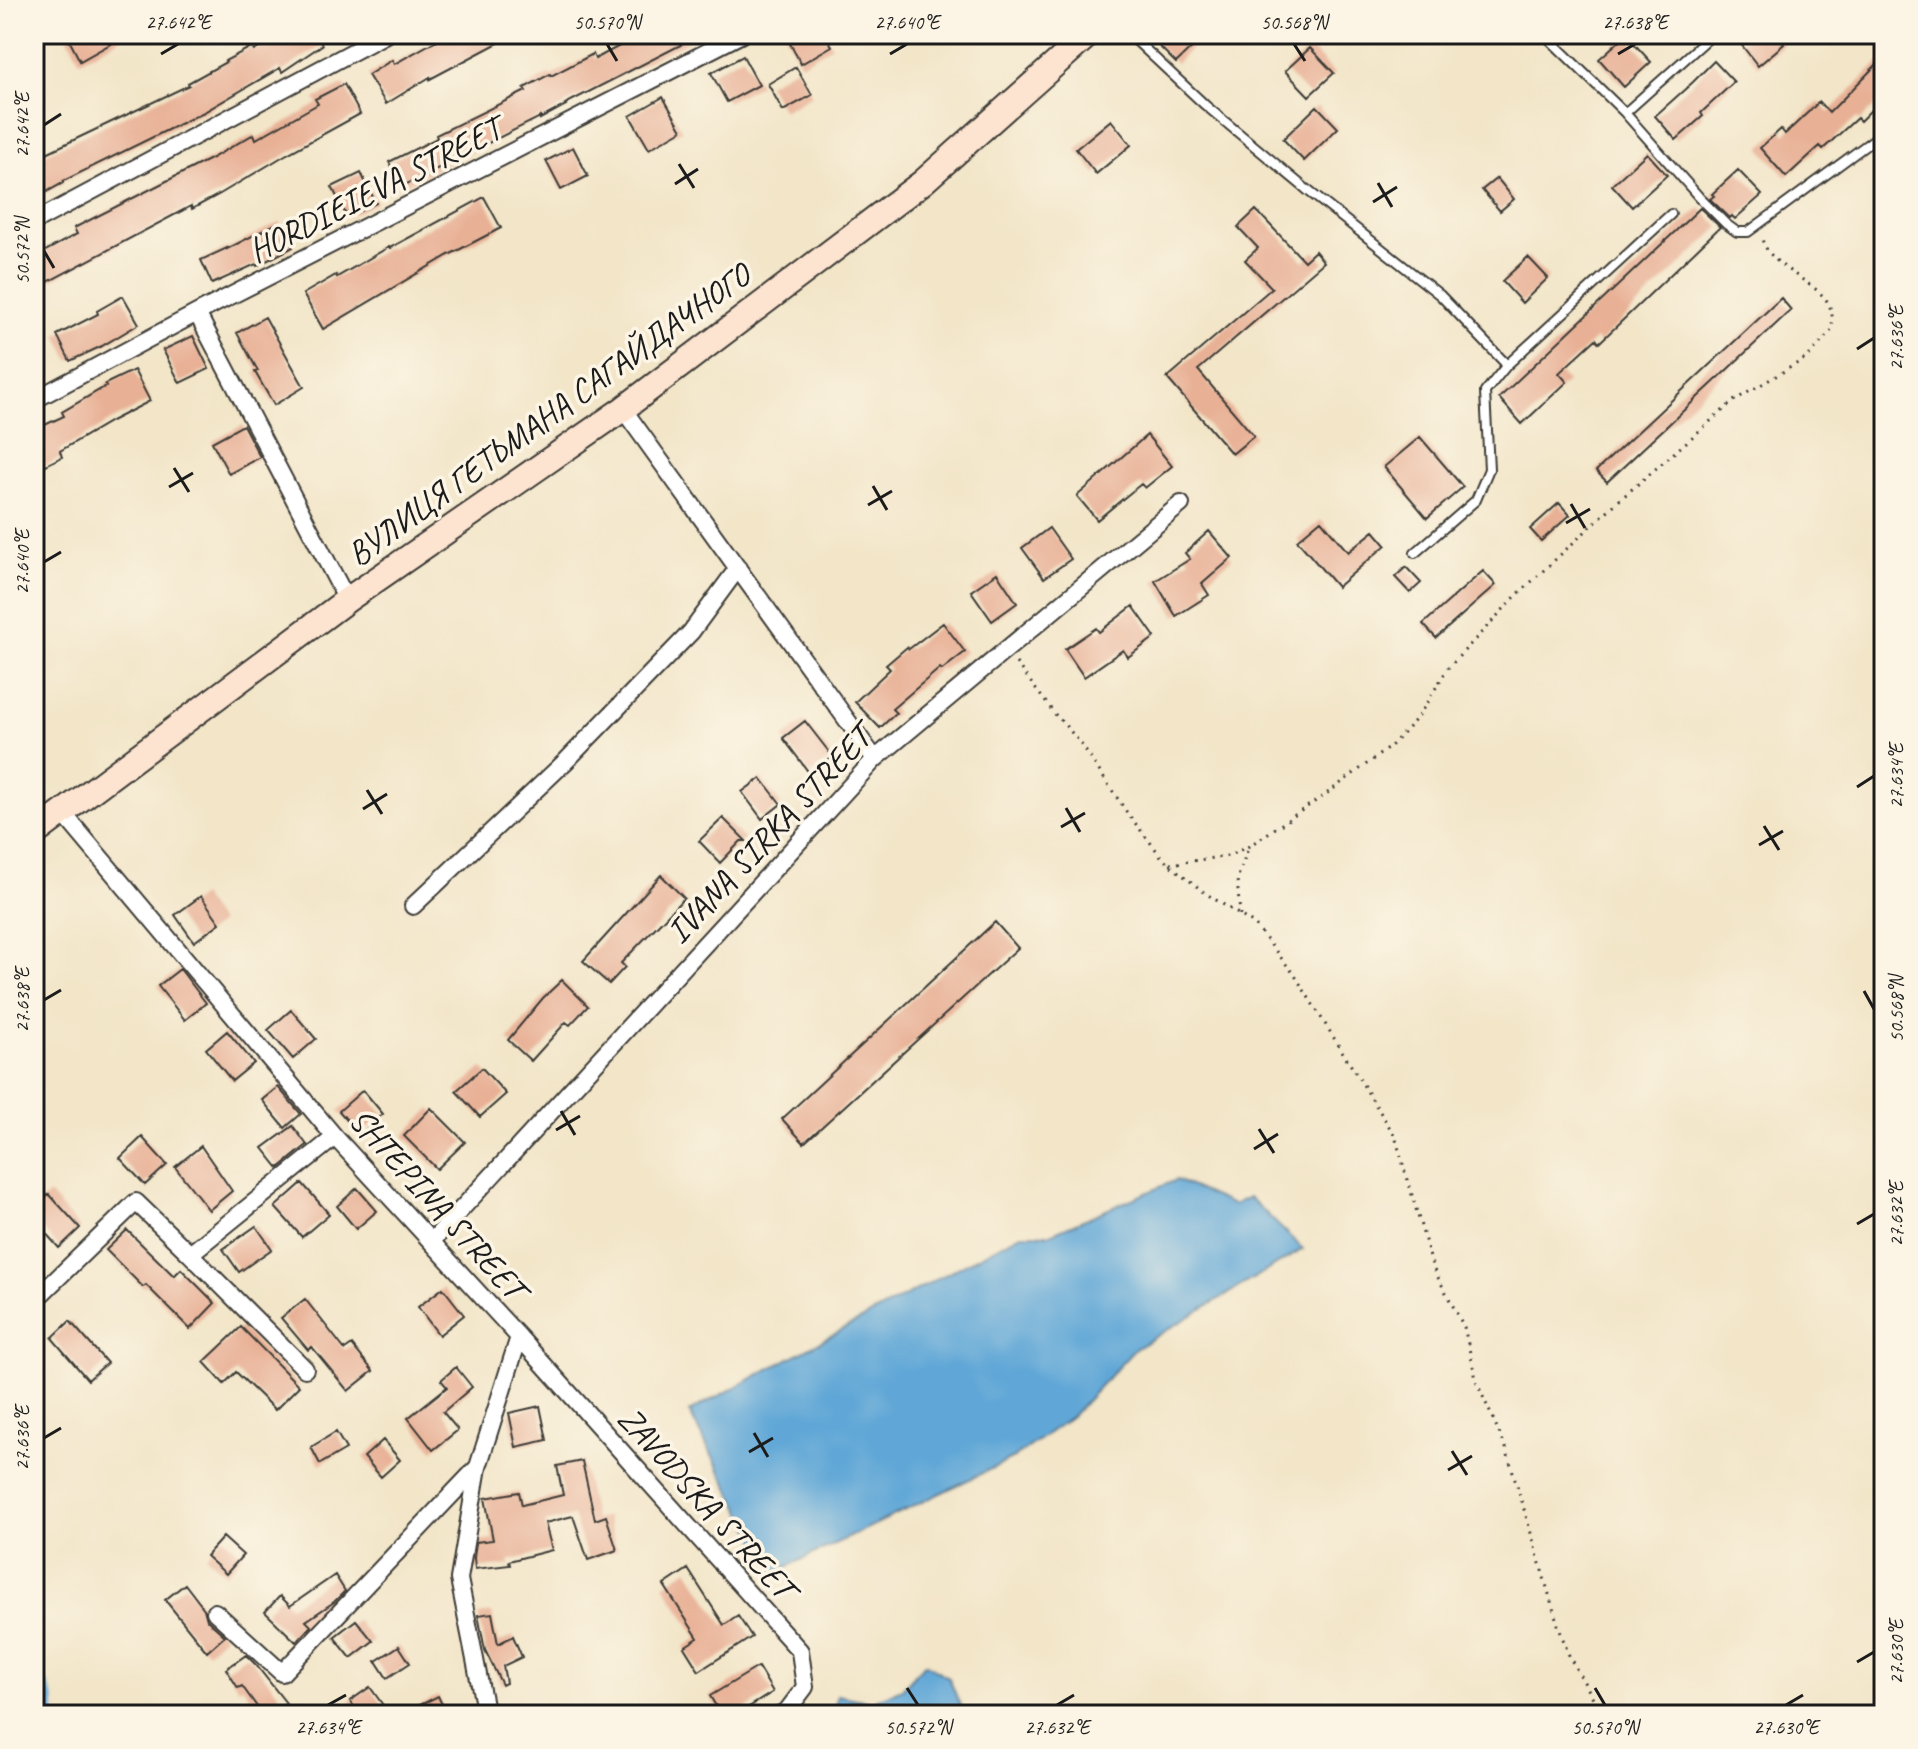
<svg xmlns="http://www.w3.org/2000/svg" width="1918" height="1749" font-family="Caveat,sans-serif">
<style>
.water{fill:#60a7d7;stroke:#3e627a;stroke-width:2}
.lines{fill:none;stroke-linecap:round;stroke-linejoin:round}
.river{stroke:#60a7d7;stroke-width:32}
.building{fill:#e8b196}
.lane-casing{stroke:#3c3a36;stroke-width:12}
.street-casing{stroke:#3c3a36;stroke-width:20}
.secondary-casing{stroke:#3c3a36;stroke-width:28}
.path{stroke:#3c3a36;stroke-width:3;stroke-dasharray:2 6;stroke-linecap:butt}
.lane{stroke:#fff;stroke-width:8}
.street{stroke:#fff;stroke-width:16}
.secondary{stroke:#fde4d0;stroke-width:24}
.ticks{fill:none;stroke:#1c1c1c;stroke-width:3}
.labels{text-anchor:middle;stroke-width:7;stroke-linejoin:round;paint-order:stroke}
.street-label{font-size:34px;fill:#1c1c1c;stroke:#fcf5e5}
.neatline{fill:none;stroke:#1c1c1c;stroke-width:3}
.ticks-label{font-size:20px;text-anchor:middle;fill:#1c1c1c}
</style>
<rect width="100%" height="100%" fill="#fcf5e5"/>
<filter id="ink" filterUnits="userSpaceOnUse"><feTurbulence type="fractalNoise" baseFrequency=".0125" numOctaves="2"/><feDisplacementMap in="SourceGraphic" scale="16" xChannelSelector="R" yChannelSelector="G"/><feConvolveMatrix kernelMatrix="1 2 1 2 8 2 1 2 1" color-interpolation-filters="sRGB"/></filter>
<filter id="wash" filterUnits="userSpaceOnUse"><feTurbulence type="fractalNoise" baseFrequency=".006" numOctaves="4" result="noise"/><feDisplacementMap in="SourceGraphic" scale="32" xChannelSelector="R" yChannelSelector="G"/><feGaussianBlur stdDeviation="1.8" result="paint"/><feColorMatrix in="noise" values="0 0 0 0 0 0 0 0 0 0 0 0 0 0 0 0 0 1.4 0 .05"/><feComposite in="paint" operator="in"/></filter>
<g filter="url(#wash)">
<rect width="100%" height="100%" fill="#f2e5c8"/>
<path class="water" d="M 1176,1180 L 1233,1205 L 1249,1197 L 1303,1249 L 1135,1349 L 1072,1416 L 1014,1458 L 774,1573 L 689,1412 L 1021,1234 L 1050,1234 Z
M 925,1663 L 949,1678 L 964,1715 L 834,1715 L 837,1695 L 872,1702 L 902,1689 Z"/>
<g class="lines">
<path class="river" d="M 34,1691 L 39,1703 L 39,1715"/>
</g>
<g id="blocks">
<path class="building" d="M 66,34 L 128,34 L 80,61 Z
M 282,34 L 316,34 L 322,45 L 282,72 L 280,68 L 204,112 L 63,181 L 63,183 L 34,199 L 34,159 L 189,85 L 188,83 L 226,62 L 225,61 L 251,47 L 254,51 Z
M 448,34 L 515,34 L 430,79 L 430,77 L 386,104 L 368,75 L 392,60 L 394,64 Z
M 642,34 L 702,34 L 565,104 L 566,105 L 540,119 L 540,117 L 401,187 L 389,162 L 437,138 L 436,135 L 526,91 L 524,88 L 550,74 L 551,76 L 593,54 L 595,59 Z
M 785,34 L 825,34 L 832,46 L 801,64 Z
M 1147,34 L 1206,34 L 1176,63 Z
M 1751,34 L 1776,34 L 1784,44 L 1758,66 L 1740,43 Z
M 1626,35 L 1651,62 L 1624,87 L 1599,59 Z
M 1310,48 L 1334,73 L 1309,96 L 1285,71 Z
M 743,56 L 759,85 L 727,102 L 711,73 Z
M 1884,57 L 1884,97 L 1860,121 L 1857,118 L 1823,149 L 1820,146 L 1786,177 L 1760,148 L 1781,129 L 1785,134 L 1819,102 L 1829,113 Z
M 1714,61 L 1734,82 L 1701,113 L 1703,116 L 1676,140 L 1655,116 L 1693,82 Z
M 796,67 L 812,95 L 783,111 L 768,84 Z
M 344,84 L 360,114 L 287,154 L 220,194 L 192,209 L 191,206 L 46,283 L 34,261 L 34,257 L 77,234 L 74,228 L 212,158 L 254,134 L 256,139 L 318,104 L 315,99 Z
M 663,97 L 682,130 L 649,149 L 630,116 Z
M 1317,106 L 1338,128 L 1304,161 L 1283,139 Z
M 1111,120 L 1131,145 L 1096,174 L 1076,149 Z
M 573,147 L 588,176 L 561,190 L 546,161 Z
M 1647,153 L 1667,175 L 1632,207 L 1612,185 Z
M 1738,170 L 1762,195 L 1735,219 L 1732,216 L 1730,218 L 1710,199 L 1714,196 L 1712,194 Z
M 361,173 L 376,203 L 347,217 L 332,187 Z
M 1497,178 L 1514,199 L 1500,211 L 1482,190 Z
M 484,197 L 501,228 L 447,256 L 323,329 L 303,294 L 336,275 L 337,277 L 389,247 L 390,248 Z
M 1700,208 L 1720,227 L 1599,343 L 1596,339 L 1559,373 L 1567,382 L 1522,424 L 1499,398 Z
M 1256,210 L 1304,261 L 1315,251 L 1324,262 L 1198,370 L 1254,436 L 1232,454 L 1167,378 L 1272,288 L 1245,260 L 1258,248 L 1238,227 Z
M 279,222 L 293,247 L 257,266 L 256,264 L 212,284 L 201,260 L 227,248 L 227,249 Z
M 1528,257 L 1548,278 L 1522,303 L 1502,281 Z
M 123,296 L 139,324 L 102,346 L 70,361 L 57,335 L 98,314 L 97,311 Z
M 1781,298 L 1791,310 L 1607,482 L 1596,471 Z
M 265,317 L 304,387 L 274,405 L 255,372 L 258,371 L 237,333 Z
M 193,336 L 209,369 L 180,383 L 163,350 Z
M 134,370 L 150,401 L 111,421 L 60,451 L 62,457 L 38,469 L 34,460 L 34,430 L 64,416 L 62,412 L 106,386 L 105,384 Z
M 243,425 L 260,457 L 229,474 L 212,442 Z
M 1147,435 L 1172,466 L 1145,488 L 1141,484 L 1097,520 L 1077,496 Z
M 1420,437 L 1463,487 L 1427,518 L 1384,467 Z
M 1559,503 L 1570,515 L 1541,541 L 1530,529 Z
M 1321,520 L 1348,552 L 1374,531 L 1386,545 L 1337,587 L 1297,540 Z
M 1049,528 L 1071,559 L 1044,578 L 1022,548 Z
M 1209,531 L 1232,558 L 1202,584 L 1209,595 L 1176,616 L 1155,581 L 1190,559 L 1185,553 Z
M 1406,567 L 1421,583 L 1410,593 L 1395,577 Z
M 1483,571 L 1496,585 L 1436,638 L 1423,624 Z
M 997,573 L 1017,603 L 992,621 L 971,591 Z
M 1133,606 L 1155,637 L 1128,657 L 1123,650 L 1084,677 L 1065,649 L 1096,628 L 1099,632 Z
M 943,623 L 965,652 L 942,670 L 940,668 L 892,709 L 896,713 L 880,728 L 855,702 L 890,669 L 886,665 L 907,647 L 909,649 Z
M 805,721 L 833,757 L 810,774 L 783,738 Z
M 761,778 L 781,804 L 762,819 L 742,792 Z
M 723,818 L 746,841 L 741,841 L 720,863 L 699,841 Z
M 661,875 L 684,898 L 621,963 L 625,967 L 609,984 L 583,961 Z
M 201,896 L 220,923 L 194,942 L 175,915 Z
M 995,922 L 1018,948 L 804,1143 L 782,1119 Z
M 180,969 L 206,1003 L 185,1020 L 158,986 Z
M 562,980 L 588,1006 L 570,1025 L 566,1022 L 531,1061 L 508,1040 L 543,998 Z
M 291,1010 L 316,1039 L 293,1059 L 268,1030 Z
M 227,1031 L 254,1063 L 232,1081 L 206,1049 Z
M 482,1068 L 506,1094 L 480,1117 L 456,1091 Z
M 278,1087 L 301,1114 L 285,1128 L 262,1100 Z
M 363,1090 L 383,1114 L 360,1135 L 339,1111 Z
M 431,1108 L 465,1142 L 437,1169 L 404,1136 Z
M 293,1126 L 307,1145 L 279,1168 L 263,1148 Z
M 142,1137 L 167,1165 L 145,1185 L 120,1158 Z
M 201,1146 L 232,1191 L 209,1210 L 175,1167 Z
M 302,1183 L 329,1214 L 302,1237 L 275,1207 Z
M 357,1188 L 377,1211 L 356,1229 L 337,1206 Z
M 49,1194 L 80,1228 L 59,1248 L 34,1220 L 34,1208 Z
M 256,1226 L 272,1249 L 239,1272 L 223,1249 Z
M 127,1230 L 174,1276 L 181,1269 L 215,1303 L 190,1329 L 146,1285 L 143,1287 L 106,1250 Z
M 443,1288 L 464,1315 L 439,1335 L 418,1307 Z
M 305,1299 L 345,1350 L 352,1345 L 373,1371 L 348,1391 L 312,1347 L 308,1350 L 281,1318 Z
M 70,1321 L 107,1363 L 88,1380 L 52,1338 Z
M 241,1327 L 299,1386 L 275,1410 L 236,1372 L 224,1384 L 204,1362 Z
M 456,1367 L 472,1387 L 443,1412 L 458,1430 L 433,1450 L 408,1418 L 447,1387 L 441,1380 Z
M 540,1406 L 547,1440 L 516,1447 L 509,1413 Z
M 336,1432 L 346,1449 L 320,1464 L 311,1447 Z
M 383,1440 L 400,1460 L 381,1477 L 364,1457 Z
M 582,1461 L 595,1520 L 606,1516 L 617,1550 L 588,1560 L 573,1516 L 545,1523 L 552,1550 L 509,1561 L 510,1565 L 475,1569 L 474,1558 L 476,1542 L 493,1540 L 485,1498 L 519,1492 L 522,1505 L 563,1495 L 557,1466 Z
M 223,1537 L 243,1555 L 226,1574 L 206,1556 Z
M 688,1569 L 724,1625 L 738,1616 L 752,1637 L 699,1671 L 684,1647 L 698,1638 L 664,1585 Z
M 335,1575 L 345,1591 L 334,1602 L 306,1621 L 311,1626 L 296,1642 L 265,1612 L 280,1596 L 290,1606 Z
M 185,1584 L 204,1609 L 207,1620 L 225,1636 L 207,1652 L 165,1600 Z
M 492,1613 L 498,1644 L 513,1636 L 522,1657 L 503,1666 L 506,1683 L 502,1685 L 485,1650 L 478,1615 Z
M 356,1620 L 373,1641 L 351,1658 L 334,1637 Z
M 399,1646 L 410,1663 L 387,1678 L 376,1661 Z
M 246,1655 L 256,1665 L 286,1703 L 269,1715 L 263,1715 L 242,1686 L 238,1688 L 226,1669 Z
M 758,1667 L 773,1692 L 736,1715 L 721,1715 L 710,1696 Z
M 370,1687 L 390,1715 L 360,1715 L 350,1701 Z
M 438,1696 L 447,1715 L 400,1715 Z"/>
</g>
</g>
<g filter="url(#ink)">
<use href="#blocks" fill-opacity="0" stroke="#3c3a36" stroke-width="2"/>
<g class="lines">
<defs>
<path id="lane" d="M 1129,34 L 1205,105 L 1306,189 L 1440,295 L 1507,365 L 1671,214
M 1544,34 L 1625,113 L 1699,197 L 1726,224 L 1737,232 L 1748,232 L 1884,132
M 1625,113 L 1713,34
M 1415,553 L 1476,500 L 1489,469 L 1485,392 L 1507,365"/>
<path id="street" d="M 34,222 L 386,34
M 197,313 L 347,600
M 34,400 L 197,313 L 742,34
M 623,409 L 875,759
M 62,812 L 335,1137 L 519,1337 L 478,1467 L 459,1579 L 486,1715
M 413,906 L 566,761 L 691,632 L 738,568
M 432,1241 L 875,759 L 1181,504
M 190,1254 L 305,1369
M 34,1301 L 136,1202 L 190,1254 L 335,1137
M 519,1337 L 800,1651 L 805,1687 L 787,1711 L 779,1715
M 215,1612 L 282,1673 L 477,1468"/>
<path id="secondary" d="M 34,834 L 347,600 L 623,409 L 923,182 L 1089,34"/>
</defs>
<use href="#lane" class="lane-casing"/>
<use href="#street" class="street-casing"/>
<use href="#secondary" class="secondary-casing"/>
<path class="path" d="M 1016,663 L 1054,713 L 1079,741 L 1128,814 L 1164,860 L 1205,893 L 1254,924 L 1294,974 L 1395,1136 L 1433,1268 L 1464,1327 L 1477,1383 L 1506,1448 L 1558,1625 L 1570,1658 L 1603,1715
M 1170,864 L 1228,856 L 1249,846 L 1329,792 L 1391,746 L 1418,717 L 1448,668 L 1515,597 L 1616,503 L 1735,400 L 1808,357 L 1832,330 C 1832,324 1833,316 1831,311 C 1826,283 1772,272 1762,239
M 1240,915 L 1237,879 L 1249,846"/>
<use href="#lane" class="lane"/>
<use href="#street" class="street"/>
<use href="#secondary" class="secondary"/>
</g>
</g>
<path class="ticks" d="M 607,44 L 617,61M 1294,44 L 1305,61M 161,54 L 178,44M 890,54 L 907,44M 1618,54 L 1635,44M 44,125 L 61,114M 679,164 L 694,188M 1378,183 L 1392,207M 675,184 L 698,169M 1373,202 L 1397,187M 44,251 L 54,268M 1857,349 L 1874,338M 174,468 L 189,492M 873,486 L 887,510M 169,487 L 193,473M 1571,504 L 1585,528M 868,505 L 892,491M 1566,523 L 1590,509M 44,562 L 61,552M 1857,787 L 1874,776M 367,790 L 382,814M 1066,808 L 1080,832M 363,809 L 387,794M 1764,826 L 1779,850M 1061,827 L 1085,813M 1759,845 L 1783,831M 1864,991 L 1874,1009M 44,1000 L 61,990M 561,1111 L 575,1135M 1259,1129 L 1274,1153M 556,1130 L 580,1116M 1254,1149 L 1278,1134M 1857,1224 L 1874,1214M 754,1433 L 768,1457M 44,1438 L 61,1428M 1452,1451 L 1467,1475M 749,1452 L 773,1438M 1448,1470 L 1472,1456M 1857,1662 L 1874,1652M 907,1688 L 918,1705M 1595,1688 L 1605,1705M 328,1705 L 346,1695M 1057,1705 L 1074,1695M 1786,1705 L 1803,1695"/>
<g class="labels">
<g class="street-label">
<text transform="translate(374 189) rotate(-27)" y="12">HORDIEIEVA STREET</text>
<text transform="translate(548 414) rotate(-36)" y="12">ВУЛИЦЯ ГЕТЬМАНА САГАЙДАЧНОГО</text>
<text transform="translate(768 834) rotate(-47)" y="12">IVANA SIRKA STREET</text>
<text transform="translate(438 1203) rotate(48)" y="12">SHTEPINA STREET</text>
<text transform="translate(707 1502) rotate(48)" y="12">ZAVODSKA STREET</text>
</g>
</g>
<rect width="1918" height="1749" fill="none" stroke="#fcf5e5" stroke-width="88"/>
<rect x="44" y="44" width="1830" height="1661" class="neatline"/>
<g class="ticks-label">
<text x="178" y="29">27.642°E</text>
<text x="607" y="29">50.570°N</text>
<text x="907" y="29">27.640°E</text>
<text x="1294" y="29">50.568°N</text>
<text x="1635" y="29">27.638°E</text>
<text transform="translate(22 125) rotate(-90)" y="7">27.642°E</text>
<text transform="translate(22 251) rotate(-90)" y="7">50.572°N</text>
<text transform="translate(1896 338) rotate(-90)" y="7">27.636°E</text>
<text transform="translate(22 562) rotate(-90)" y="7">27.640°E</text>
<text transform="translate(1896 776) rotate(-90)" y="7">27.634°E</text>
<text transform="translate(22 1000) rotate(-90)" y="7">27.638°E</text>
<text transform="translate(1896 1009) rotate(-90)" y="7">50.568°N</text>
<text transform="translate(1896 1214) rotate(-90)" y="7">27.632°E</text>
<text transform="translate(22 1438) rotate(-90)" y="7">27.636°E</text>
<text transform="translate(1896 1652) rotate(-90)" y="7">27.630°E</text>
<text x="328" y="1734">27.634°E</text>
<text x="918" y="1734">50.572°N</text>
<text x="1057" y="1734">27.632°E</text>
<text x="1605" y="1734">50.570°N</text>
<text x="1786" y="1734">27.630°E</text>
</g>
</svg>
